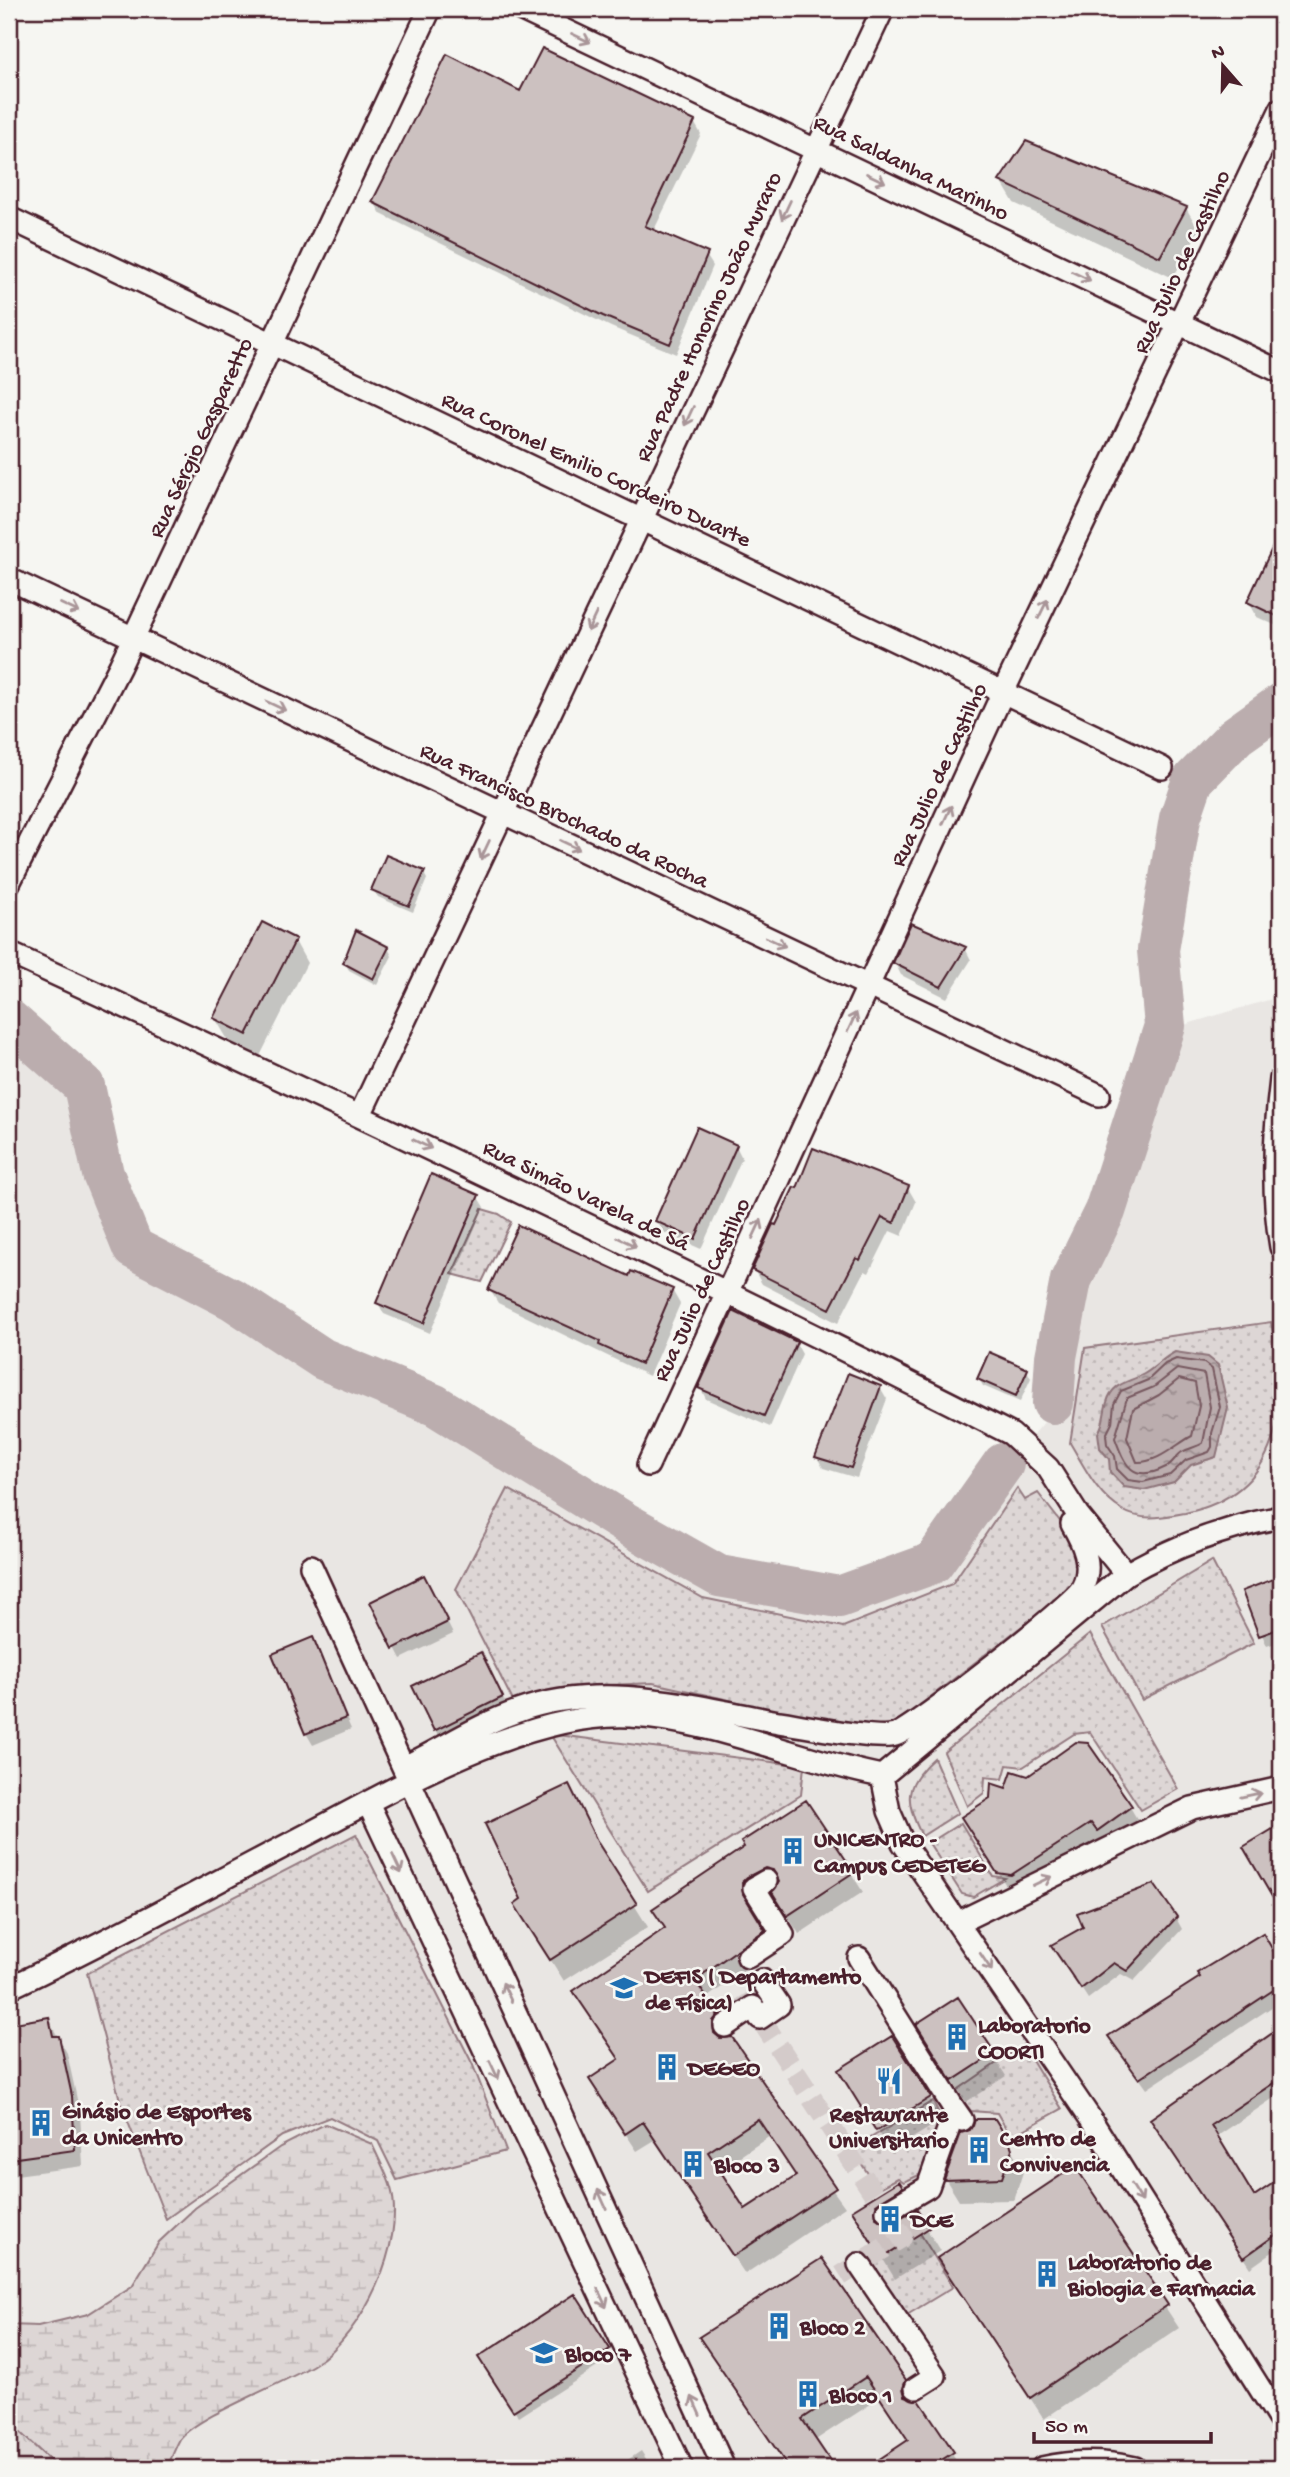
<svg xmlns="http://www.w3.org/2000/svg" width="1290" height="2477" font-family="'Gochi Hand',sans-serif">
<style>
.built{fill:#e9e6e3}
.grass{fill:url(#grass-tufts);stroke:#947a80;stroke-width:2}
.wetland{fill:url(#wetland-marsh);stroke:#947a80;stroke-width:2}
.park{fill:url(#park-dots);stroke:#947a80;stroke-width:2}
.water{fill:url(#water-ripples);stroke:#8e747a;stroke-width:2}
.shadow{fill:#0003;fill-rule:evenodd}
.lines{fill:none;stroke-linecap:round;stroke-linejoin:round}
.shore{stroke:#77585f;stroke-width:2}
.river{stroke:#bbadae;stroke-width:42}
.building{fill:#ccc1c0;stroke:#4a1f2b;stroke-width:2;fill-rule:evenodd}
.street-tunnel{stroke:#d4cbca;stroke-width:21;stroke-dasharray:21 10;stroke-linecap:butt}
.street-casing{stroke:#4a1f2b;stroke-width:26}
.street{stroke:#f6f6f2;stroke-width:21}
.oneway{stroke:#a99598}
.labels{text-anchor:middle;stroke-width:5;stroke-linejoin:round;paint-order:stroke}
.street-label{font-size:23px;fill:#4a1f2b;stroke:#f6f6f2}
.poi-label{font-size:23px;font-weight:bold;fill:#4a1f2b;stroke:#f6f6f2;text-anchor:start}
</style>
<defs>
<pattern id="grass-tufts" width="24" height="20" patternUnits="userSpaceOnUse" patternTransform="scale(1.75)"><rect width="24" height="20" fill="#ddd6d5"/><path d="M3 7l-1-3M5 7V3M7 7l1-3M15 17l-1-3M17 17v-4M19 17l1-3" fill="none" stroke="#bfb7b7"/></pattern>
<pattern id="wetland-marsh" width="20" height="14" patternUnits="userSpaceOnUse" patternTransform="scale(1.75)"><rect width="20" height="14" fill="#ddd6d5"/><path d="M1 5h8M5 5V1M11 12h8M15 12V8" fill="none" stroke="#bfb7b7"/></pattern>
<pattern id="park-dots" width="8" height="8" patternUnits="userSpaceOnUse" patternTransform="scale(1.75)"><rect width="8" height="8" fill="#ddd6d5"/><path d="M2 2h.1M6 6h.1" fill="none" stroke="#bfb7b7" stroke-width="1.8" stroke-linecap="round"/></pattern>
<pattern id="water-ripples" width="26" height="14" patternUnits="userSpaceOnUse" patternTransform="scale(1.75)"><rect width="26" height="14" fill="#bbadae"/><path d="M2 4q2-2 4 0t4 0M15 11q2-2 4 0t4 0" fill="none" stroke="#9a8c8e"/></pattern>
</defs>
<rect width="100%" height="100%" fill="#f6f6f2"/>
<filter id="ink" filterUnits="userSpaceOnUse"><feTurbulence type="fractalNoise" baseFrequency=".0143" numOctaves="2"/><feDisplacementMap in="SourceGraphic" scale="14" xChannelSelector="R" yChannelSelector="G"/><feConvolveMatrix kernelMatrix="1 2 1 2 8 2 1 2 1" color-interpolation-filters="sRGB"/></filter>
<g filter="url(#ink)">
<path class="built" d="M 1275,998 L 1281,999 L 1281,2468 L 9,2468 L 9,1033 L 73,1091 L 88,1164 L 125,1254 L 226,1310 L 314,1373 L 374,1391 L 514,1464 L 718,1579 L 839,1602 L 937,1566 L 995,1479 L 1059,1405 L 1063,1359 L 1078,1284 L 1115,1212 L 1177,1027 Z"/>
<path class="grass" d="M 9,2422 L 58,2468 L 9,2468 Z"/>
<path class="wetland" d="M 325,2124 L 372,2144 C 378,2158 387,2173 391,2188 C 406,2243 363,2334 315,2364 C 286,2383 197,2416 180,2439 C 175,2448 171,2459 167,2468 L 58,2468 L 9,2422 L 9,2325 L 38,2326 L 88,2314 L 132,2286 L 159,2242 L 195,2208 L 280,2147 Z"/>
<path class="park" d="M 482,1209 L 499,1214 L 511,1222 L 482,1282 L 452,1274 Z
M 1271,1322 C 1290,1406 1283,1492 1185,1513 C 1163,1517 1142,1522 1122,1510 C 1097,1495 1084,1466 1070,1443 L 1085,1348 Z
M 1017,1488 L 1025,1500 L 1038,1493 L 1066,1529 L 1081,1560 L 1074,1586 L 889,1729 L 837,1724 L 653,1683 L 567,1687 L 514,1703 L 456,1589 L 508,1489 L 703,1598 L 843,1627 L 952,1584 Z
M 1212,1561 L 1254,1643 L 1142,1700 L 1102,1627 Z
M 1090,1634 L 1178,1789 L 1141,1810 L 1090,1732 L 1074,1734 L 1023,1767 L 1007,1765 L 1003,1779 L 985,1777 L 984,1793 L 967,1806 L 944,1752 Z
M 550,1734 L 804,1766 L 801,1795 L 648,1891 Z
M 934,1758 L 958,1813 L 922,1836 C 905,1802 903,1785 934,1758 Z
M 961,1823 L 993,1876 L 1005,1878 L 973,1897 L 962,1894 L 929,1843 Z
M 356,1834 L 472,2063 L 506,2151 L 397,2180 L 378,2141 L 330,2117 L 282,2136 L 166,2219 L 121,2104 L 87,1973 Z
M 1023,2045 L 1062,2109 L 1011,2137 L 997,2113 L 971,2111 L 956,2091 Z
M 933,2101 L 944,2124 L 930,2170 L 904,2182 L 898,2178 L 878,2189 L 852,2149 Z
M 920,2233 L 953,2287 L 902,2318 L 869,2265 Z"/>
<path class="water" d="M 1175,1352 L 1208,1357 L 1218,1365 L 1228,1408 L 1216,1457 L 1191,1465 L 1174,1482 L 1144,1490 L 1124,1487 L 1110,1472 L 1109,1459 L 1100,1448 L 1098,1433 C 1105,1422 1103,1414 1107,1402 C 1113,1382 1128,1383 1144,1374 C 1156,1367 1163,1358 1175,1352 Z"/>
<path class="shadow" d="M 521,93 L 694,122 L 701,134 L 653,232 L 706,255 L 713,266 L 676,354 L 611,327 L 381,214 L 374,202 Z
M 1001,181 L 1186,208 L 1199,230 L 1173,278 L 1014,203 Z
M 1281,533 L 1280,628 L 1281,628 L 1257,617 L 1249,602 Z
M 423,872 L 427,879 L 413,912 L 378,897 L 373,890 Z
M 295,941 L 307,963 L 260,1056 L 228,1040 L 215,1018 Z
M 388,948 L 392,956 L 377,985 L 349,970 L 345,963 Z
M 965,948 L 971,960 L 947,998 L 901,975 L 895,963 Z
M 736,1146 L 742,1158 L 701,1249 L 663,1232 L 657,1221 Z
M 908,1188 L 916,1202 L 902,1236 L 890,1231 L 869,1273 L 865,1271 L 838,1323 L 762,1284 L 754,1270 Z
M 477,1196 L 484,1207 L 430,1333 L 384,1314 L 378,1303 Z
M 630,1278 L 672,1290 L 680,1304 L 649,1376 L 498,1303 L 490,1290 Z
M 796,1343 L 802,1354 L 770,1427 L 706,1399 L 700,1387 Z
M 1027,1371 L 1031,1378 L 1020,1402 L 983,1386 L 979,1379 Z
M 880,1387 L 887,1399 L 857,1478 L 823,1468 L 817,1457 Z
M 1281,1578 L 1281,1641 L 1267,1646 L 1244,1592 Z
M 430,1588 L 453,1634 L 401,1659 L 372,1603 Z
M 312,1640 L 351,1729 L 313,1745 L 306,1733 Z
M 486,1665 L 508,1708 L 442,1741 L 435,1730 Z
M 568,1786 L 605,1858 L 648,1927 L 564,1981 L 529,1926 L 523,1900 Z
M 1007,1791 L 1130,1807 L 1140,1824 L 1108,1847 L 1102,1839 L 1021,1892 L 1009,1890 L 973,1834 Z
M 806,1802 L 863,1892 L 799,1934 L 785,1911 L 779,1885 L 758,1895 L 752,1901 L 752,1913 L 774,1950 L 705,1999 L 727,2035 L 723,2039 L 845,2207 L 745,2274 L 655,2140 L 637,2151 L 602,2098 L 620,2060 L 666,1930 L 746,1848 ZM 770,2136 L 797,2177 L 745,2211 L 718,2171 Z
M 1176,1918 L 1182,1929 L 1134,1981 L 1121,1974 L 1088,1999 L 1060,1956 Z
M 1262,1936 L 1281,1967 L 1281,2001 L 1147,2089 L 1117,2047 Z
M 958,2000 L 1006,2076 L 966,2102 L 931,2047 Z
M 48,2019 L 67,2053 L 80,2113 L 83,2166 L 9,2176 L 9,2026 Z
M 1281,2031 L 1281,2093 L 1216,2137 L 1254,2199 L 1281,2180 L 1281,2246 L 1250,2268 L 1152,2119 Z
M 853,2092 L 930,2098 L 942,2120 L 890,2152 Z
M 1009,2144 L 1023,2172 L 1014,2200 L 959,2201 L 946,2180 Z
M 1074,2169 L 1179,2328 L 1044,2419 L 939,2259 Z
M 899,2183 L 940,2251 L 895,2279 L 854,2211 Z
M 609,2350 L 613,2357 L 519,2417 L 484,2364 Z
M 714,2359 L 904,2381 L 961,2468 L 869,2468 L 909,2442 L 880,2398 L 814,2441 L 833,2468 L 788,2468 Z
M 641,2451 L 652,2468 L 616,2468 Z"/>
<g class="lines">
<path class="shore" d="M 1176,1359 L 1204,1363 L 1212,1369 L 1220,1407 L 1212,1433 L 1212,1447 L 1209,1452 L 1186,1460 L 1170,1475 L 1143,1482 L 1128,1480 L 1117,1469 L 1115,1456 L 1107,1444 L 1106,1435 L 1112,1423 L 1114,1404 L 1121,1391 L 1148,1380 L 1165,1364 Z
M 1177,1369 L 1204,1374 L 1210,1407 L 1203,1443 C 1197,1447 1189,1448 1182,1452 C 1176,1456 1172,1464 1166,1467 C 1132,1484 1125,1465 1115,1438 L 1127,1398 L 1154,1387 Z
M 1179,1379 L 1195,1383 L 1199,1406 L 1192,1436 C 1175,1445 1158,1463 1137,1462 L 1127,1438 L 1133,1409 L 1159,1395 Z"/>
<path class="river" d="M 9,1020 L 84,1086 L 103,1174 L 133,1248 L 232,1299 L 323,1359 L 435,1405 L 627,1524 L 719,1576 L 839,1597 L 933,1563 L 1003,1464
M 1053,1403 L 1056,1357 L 1071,1280 L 1105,1211 L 1165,1026 L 1158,950 L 1180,818 L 1193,780 L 1236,736 L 1281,704"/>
</g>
<path class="building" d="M 542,48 L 695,121 L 645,226 L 708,253 L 670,344 L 603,316 L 372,202 L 447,54 L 520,91 Z
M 1026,141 L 1187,207 L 1160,257 L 999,181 Z
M 1281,529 L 1281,618 L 1247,602 Z
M 386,855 L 425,871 L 409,906 L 371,890 Z
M 262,922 L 296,939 L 247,1035 L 213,1018 Z
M 911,923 L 966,947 L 941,987 L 893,963 Z
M 356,930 L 389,947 L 373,979 L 343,963 Z
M 697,1127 L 737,1145 L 695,1239 L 655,1221 Z
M 813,1148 L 909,1186 L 894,1223 L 882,1217 L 860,1260 L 856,1258 L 830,1309 L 752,1270 L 773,1224 L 776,1225 L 794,1187 L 797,1188 Z
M 431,1174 L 479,1195 L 424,1323 L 376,1303 Z
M 518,1225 L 629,1276 L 631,1271 L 673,1289 L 641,1364 L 599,1345 L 600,1341 L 488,1290 Z
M 733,1311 L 797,1342 L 764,1416 L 698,1388 Z
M 989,1352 L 1028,1369 L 1016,1396 L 977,1379 Z
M 848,1373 L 881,1386 L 851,1468 L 815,1457 Z
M 424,1575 L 448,1622 L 393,1649 L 370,1602 Z
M 1281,1576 L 1281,1628 L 1259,1636 L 1242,1591 Z
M 313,1637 L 346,1718 L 305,1734 L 272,1654 Z
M 481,1652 L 503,1697 L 434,1731 L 412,1686 Z
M 1076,1742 L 1088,1743 L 1132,1806 L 1097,1831 L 1091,1823 L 1011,1875 L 997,1873 L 961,1817 L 990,1798 L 991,1783 L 1006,1788 L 1012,1771 L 1028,1776 Z
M 569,1784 L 598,1843 L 637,1904 L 550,1960 L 514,1904 L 521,1899 L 485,1824 Z
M 806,1800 L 854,1872 L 787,1916 L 772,1892 L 779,1882 L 773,1870 L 765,1868 L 747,1877 L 742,1882 L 743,1894 L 765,1930 L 695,1980 L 718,2015 L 713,2021 L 714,2033 L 720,2038 L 732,2037 L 836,2188 L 733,2256 L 643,2122 L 625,2134 L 589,2079 L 619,2059 L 573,1991 L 665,1928 L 652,1909 L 744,1847 L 741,1842 ZM 758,2119 L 796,2176 L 745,2209 L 708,2152 Z
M 1281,1824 L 1281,1912 L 1243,1847 Z
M 1154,1884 L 1177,1917 L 1127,1971 L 1114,1963 L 1081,1989 L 1051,1945 L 1083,1927 L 1077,1913 Z
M 1263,1933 L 1281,1964 L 1281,1985 L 1139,2079 L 1108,2036 L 1200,1977 L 1197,1973 Z
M 958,1997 L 995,2053 L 952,2081 L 916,2024 Z
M 49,2017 L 53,2036 L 59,2036 L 72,2096 L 75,2150 L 9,2159 L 9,2024 Z
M 1281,2027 L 1281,2078 L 1211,2125 L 1254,2196 L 1281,2178 L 1281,2231 L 1243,2258 L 1150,2119 Z
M 892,2036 L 931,2097 L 876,2131 L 838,2070 Z
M 975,2119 L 995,2119 L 1010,2143 L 1012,2149 L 1002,2178 L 944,2180 L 961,2133 L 970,2130 Z
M 1075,2166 L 1168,2305 L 1030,2398 L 937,2258 Z
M 899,2181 L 903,2187 L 876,2204 L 876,2218 L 888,2224 L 917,2209 L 929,2228 L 881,2258 L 852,2210 Z
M 822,2258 L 906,2380 L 903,2388 L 905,2396 L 919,2400 L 954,2452 L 929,2468 L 866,2468 L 908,2440 L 866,2377 L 802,2419 L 835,2468 L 789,2468 L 699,2337 Z
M 575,2294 L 610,2349 L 513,2411 L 478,2357 Z"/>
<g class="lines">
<path class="street-tunnel" d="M 742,1949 L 762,1980 L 743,1992 L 902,2237 L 835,2279"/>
<defs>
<path id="street" d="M 520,9 L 1281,372
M 9,218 L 1162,768
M 9,579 L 1099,1095
M 9,883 L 120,666 L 430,9
M 9,953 C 346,1108 680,1266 1011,1434 L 1048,1468 L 1078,1515 L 1126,1574
M 1281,1079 C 1274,1135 1271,1192 1281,1247
M 360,1115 L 883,9
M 648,1465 L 1004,690 L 1281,109
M 311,1566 L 724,2468
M 404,1767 C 442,1749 479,1724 518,1711 C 604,1680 694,1707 779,1722 C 801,1725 878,1741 895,1735 C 914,1729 1073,1605 1082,1588 C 1094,1566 1083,1543 1072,1524
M 882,1776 L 889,1811 L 903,1843 L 1090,2118 L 1281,2422
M 882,1776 L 1126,1574 C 1173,1547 1227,1527 1281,1517
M 368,1803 L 682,2468
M 959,1922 L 1192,1808 L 1281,1788
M 748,1957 L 783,1934 L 754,1888 L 766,1881
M 859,1958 L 955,2110
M 9,1988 C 111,1940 210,1885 310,1833 C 399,1786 529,1711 630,1716 C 713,1720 801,1761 882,1776
M 760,2018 L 779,2005 L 762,1980
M 725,2026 L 753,2007
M 887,2211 L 928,2187 L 955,2110 L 962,2120
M 859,2264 L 935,2376 L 916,2388
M 1042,2468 C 1072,2461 1105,2461 1135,2468"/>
</defs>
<use href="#street" class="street-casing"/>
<use href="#street" class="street"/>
</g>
<defs><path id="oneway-shaft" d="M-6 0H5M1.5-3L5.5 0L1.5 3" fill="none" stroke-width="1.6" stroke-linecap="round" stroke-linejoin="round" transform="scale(1.75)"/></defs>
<g class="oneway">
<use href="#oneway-shaft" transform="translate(581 38) rotate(25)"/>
<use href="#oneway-shaft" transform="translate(876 178) rotate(26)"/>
<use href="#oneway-shaft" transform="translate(786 210) rotate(115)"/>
<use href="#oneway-shaft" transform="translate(1081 276) rotate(26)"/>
<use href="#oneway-shaft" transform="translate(689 416) rotate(115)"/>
<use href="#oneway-shaft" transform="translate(70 608) rotate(25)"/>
<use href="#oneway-shaft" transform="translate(1043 609) rotate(-64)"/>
<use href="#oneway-shaft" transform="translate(592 622) rotate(115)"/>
<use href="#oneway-shaft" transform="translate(276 706) rotate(25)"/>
<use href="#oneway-shaft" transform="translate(947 815) rotate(-65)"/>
<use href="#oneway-shaft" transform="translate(570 845) rotate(25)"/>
<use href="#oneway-shaft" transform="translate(485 850) rotate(115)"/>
<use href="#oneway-shaft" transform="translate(776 942) rotate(25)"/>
<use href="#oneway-shaft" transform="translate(852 1022) rotate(-65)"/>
<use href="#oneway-shaft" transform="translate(422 1144) rotate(26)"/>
<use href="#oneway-shaft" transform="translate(757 1229) rotate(-65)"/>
<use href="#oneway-shaft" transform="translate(627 1242) rotate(26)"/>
<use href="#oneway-shaft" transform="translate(1251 1795) rotate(-12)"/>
<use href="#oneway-shaft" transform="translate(397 1864) rotate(65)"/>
<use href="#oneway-shaft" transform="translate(1042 1881) rotate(-26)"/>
<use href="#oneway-shaft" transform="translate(986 1962) rotate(56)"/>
<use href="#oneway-shaft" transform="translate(507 1992) rotate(-115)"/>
<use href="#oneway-shaft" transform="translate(494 2070) rotate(65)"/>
<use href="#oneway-shaft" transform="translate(1137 2193) rotate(58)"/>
<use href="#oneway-shaft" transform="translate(602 2199) rotate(-114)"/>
<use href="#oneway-shaft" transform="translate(602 2298) rotate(65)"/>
<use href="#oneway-shaft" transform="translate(696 2406) rotate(-114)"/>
</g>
</g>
<defs>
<symbol id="building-bare" viewBox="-9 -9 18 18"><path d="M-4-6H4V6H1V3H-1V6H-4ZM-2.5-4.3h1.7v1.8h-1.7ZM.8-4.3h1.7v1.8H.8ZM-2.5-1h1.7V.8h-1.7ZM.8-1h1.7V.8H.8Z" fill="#1f6fb2" stroke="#f6f6f2" stroke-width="2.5" paint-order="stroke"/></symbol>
<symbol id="university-bare" viewBox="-9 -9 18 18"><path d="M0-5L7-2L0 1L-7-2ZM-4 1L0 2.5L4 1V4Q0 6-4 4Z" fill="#1f6fb2" stroke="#f6f6f2" stroke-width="2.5" paint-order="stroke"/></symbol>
<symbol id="restaurant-bare" viewBox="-9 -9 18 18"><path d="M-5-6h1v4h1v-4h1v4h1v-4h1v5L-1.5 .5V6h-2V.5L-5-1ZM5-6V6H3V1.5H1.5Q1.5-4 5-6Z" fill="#1f6fb2" stroke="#f6f6f2" stroke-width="2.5" paint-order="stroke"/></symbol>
</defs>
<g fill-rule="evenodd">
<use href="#building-bare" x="774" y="1832" width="38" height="38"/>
<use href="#university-bare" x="605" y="1969" width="38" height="38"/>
<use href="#building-bare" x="938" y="2018" width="38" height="38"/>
<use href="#building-bare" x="648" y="2048" width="38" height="38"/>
<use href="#restaurant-bare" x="870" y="2062" width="38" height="38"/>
<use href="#building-bare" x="22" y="2104" width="38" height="38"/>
<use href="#building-bare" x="960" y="2131" width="38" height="38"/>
<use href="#building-bare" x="674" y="2145" width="38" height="38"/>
<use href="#building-bare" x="871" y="2200" width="38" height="38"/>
<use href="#building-bare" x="1028" y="2255" width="38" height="38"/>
<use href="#building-bare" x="760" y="2307" width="38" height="38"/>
<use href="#university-bare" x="525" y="2334" width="38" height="38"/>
<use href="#building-bare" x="789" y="2375" width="38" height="38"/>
</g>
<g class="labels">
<g class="street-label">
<text transform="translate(912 166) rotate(26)" y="8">Rua Saldanha Marinho</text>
<text transform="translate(1180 261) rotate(-65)" y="8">Rua Julio de Castilho</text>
<text transform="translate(707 316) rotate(-65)" y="8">Rua Padre Honorino João Muraro</text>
<text transform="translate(199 437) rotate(-65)" y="8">Rua Sérgio Gasparetto</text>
<text transform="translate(597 468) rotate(25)" y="8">Rua Coronel Emilio Cordeiro Duarte</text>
<text transform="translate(937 774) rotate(-65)" y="8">Rua Julio de Castilho</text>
<text transform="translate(565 814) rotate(25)" y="8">Rua Francisco Brochado da Rocha</text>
<text transform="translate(587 1194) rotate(26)" y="8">Rua Simão Varela de Sá</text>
<text transform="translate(700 1289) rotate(-65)" y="8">Rua Julio de Castilho</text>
</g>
<g class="poi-label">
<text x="814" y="1846">UNICENTRO -<tspan x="814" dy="26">Campus CEDETEG</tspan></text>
<text x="645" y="1983">DEFIS ( Departamento<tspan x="645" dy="26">de Física)</tspan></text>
<text x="978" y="2032">Laboratorio<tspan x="978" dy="26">COORTI</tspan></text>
<text x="688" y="2075">DEGEO</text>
<text x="62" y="2118">Ginásio de Esportes<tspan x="62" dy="26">da Unicentro</tspan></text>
<text x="889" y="2121" text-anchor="middle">Restaurante<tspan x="889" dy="26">Universitario</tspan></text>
<text x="1000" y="2145">Centro de<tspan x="1000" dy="26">Convivencia</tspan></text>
<text x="714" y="2172">Bloco 3</text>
<text x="911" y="2227">DCE</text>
<text x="1068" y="2269">Laboratorio de<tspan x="1068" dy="26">Biologia e Farmacia</tspan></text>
<text x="800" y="2334">Bloco 2</text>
<text x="565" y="2361">Bloco 7</text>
<text x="829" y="2402">Bloco 1</text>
</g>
</g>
<rect width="1290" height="2477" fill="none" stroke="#f6f6f2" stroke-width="35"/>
<rect x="18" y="18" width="1255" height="2442" fill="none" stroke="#4a1f2b" stroke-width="2.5" filter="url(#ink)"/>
<g transform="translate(1223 66) rotate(340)" stroke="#f6f6f2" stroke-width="5" paint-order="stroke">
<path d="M0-5L12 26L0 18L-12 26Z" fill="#4a1f2b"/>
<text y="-10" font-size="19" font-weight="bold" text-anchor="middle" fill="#4a1f2b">N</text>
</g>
<path d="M1034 2432v10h177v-10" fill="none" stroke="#4a1f2b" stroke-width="3.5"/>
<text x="1045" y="2432" font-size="21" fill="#4a1f2b" stroke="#f6f6f2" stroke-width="5" paint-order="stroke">50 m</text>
</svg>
